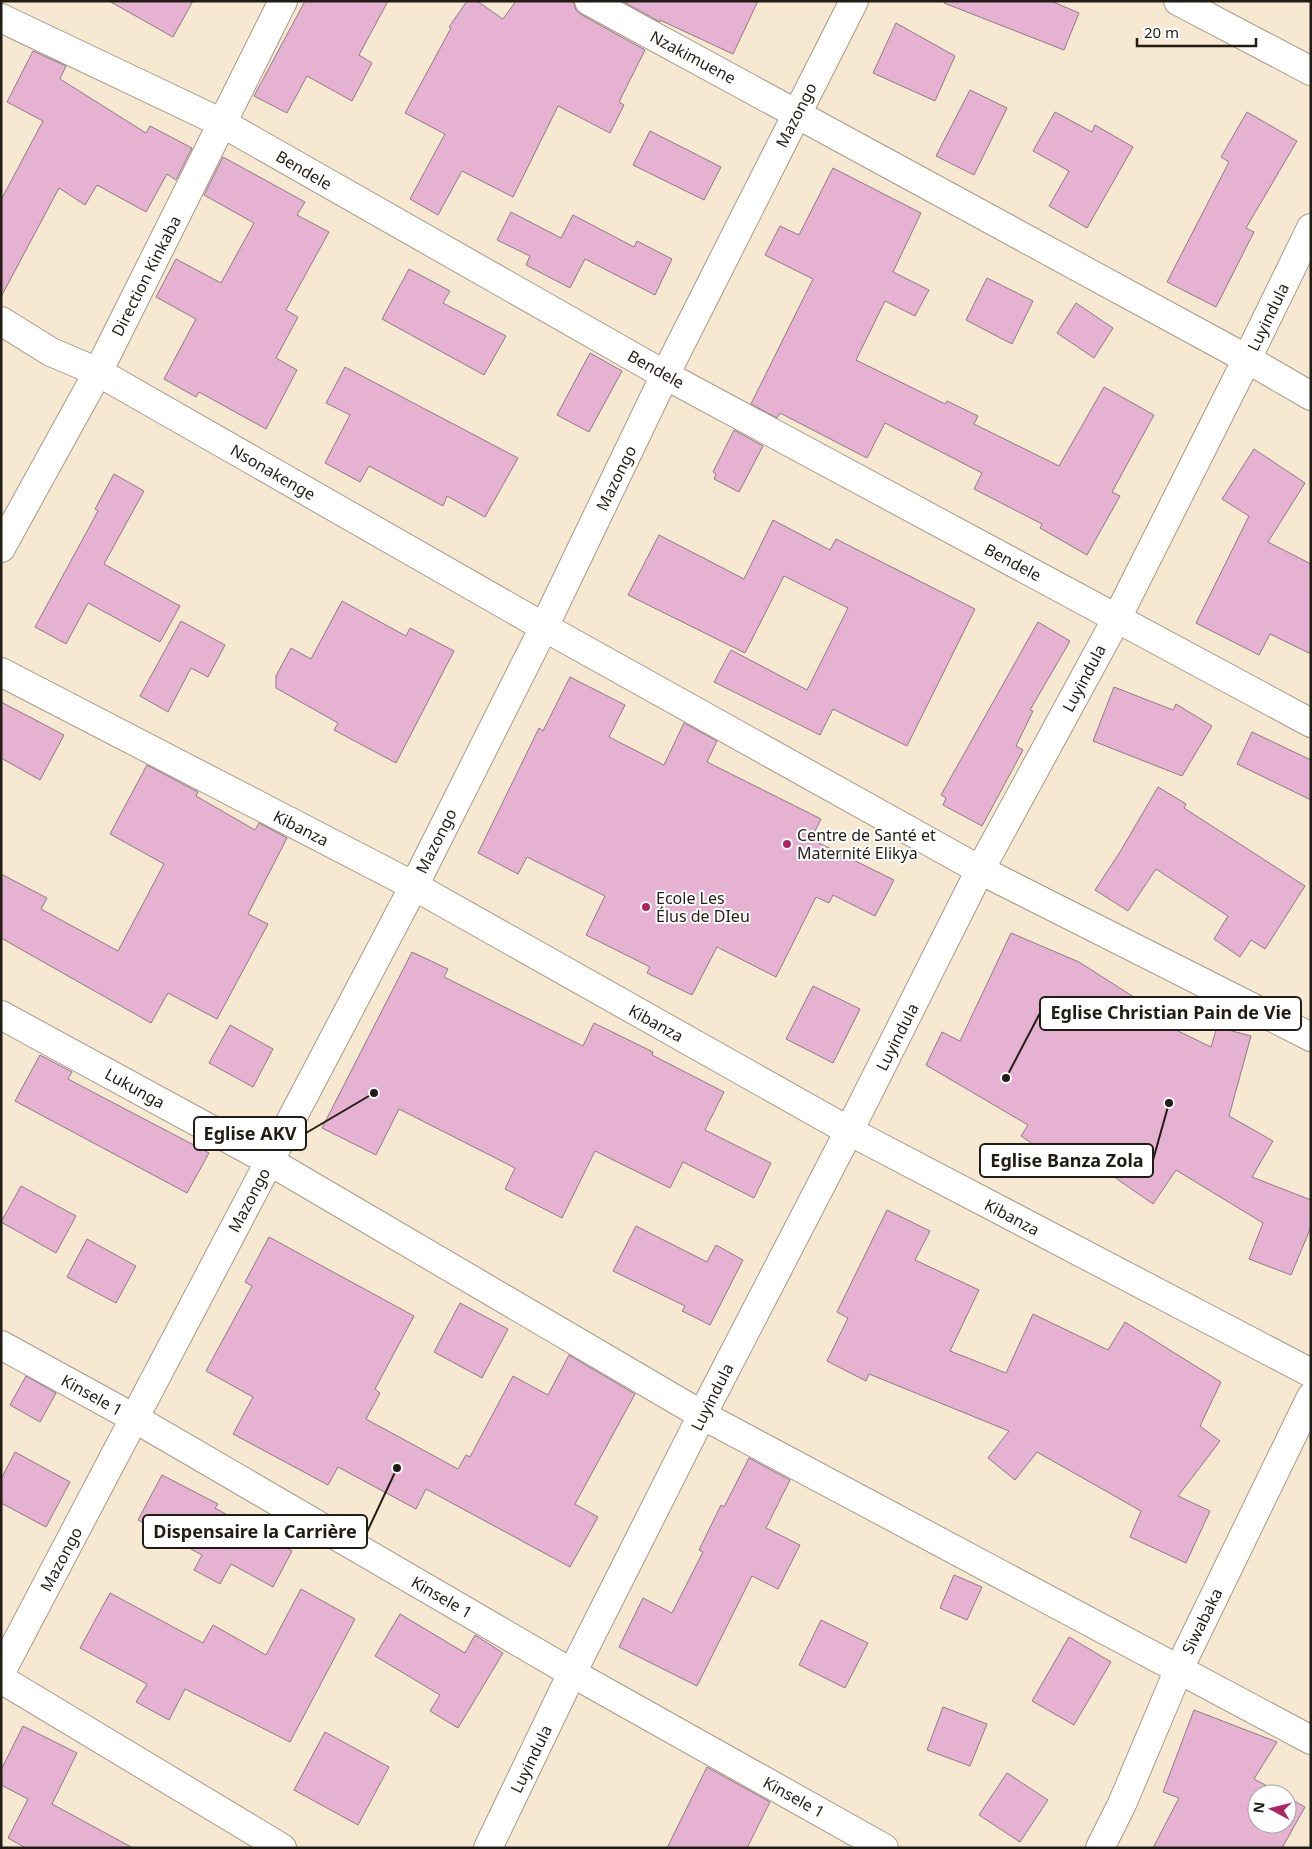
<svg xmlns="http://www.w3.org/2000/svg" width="1312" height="1849" font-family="'Noto Sans',sans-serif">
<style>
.building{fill:#e5b2d1;stroke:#907a87}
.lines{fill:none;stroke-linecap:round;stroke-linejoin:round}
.minor-casing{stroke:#a89a86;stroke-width:30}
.minor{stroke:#fff;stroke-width:28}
.poi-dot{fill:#ae2463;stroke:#fff;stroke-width:2}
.labels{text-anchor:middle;stroke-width:4;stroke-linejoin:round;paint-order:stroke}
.street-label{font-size:16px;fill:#211c14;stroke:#fff}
.poi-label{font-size:16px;fill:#211c14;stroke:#fff;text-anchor:start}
.leader{fill:none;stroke:#211c14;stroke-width:2}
.callout-dot{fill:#211c14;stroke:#fff;stroke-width:2}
.callout{fill:#fff;stroke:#211c14;stroke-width:2}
.callout-label{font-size:18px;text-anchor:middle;font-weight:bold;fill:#211c14}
</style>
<rect width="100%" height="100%" fill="#f7e8d2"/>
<path class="building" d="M 109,1 L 193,1 L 173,37 Z
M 305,1 L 388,1 L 359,55 L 372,63 L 352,101 L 307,76 L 287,113 L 254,96 Z
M 467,1 L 477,1 L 503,19 L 516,1 L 573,1 L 576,10 L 582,15 L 645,50 L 619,102 L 624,105 L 610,133 L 558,106 L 513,197 L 462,171 L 438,215 L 410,199 L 445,134 L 405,113 L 451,28 L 449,27 Z
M 622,1 L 758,1 L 733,54 L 660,20 L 660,22 Z
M 944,1 L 1051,1 L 1079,13 L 1064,50 L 944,3 Z
M 896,23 L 955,56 L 935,101 L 873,73 Z
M 33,51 L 66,66 L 60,79 L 146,133 L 150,126 L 192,148 L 176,180 L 167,174 L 146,212 L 97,185 L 85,205 L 59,188 L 1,297 L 1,200 L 43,121 L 7,102 Z
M 970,90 L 1007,108 L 974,175 L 936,156 Z
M 1055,112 L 1092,132 L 1095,125 L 1133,147 L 1087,228 L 1049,206 L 1069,171 L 1033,151 Z
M 1247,112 L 1297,141 L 1246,228 L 1254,232 L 1216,307 L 1167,282 L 1229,162 L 1221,157 Z
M 650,131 L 721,167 L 704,200 L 633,165 Z
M 223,157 L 305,202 L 297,215 L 329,232 L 286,310 L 298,317 L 276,358 L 297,370 L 266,429 L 199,392 L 196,397 L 164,379 L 196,319 L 156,297 L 176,259 L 221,283 L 254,223 L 204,195 Z
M 833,168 L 921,213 L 893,272 L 929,290 L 915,316 L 885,301 L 856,360 L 945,404 L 947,401 L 978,416 L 974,424 L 1059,466 L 1104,387 L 1154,415 L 1112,492 L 1120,496 L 1087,555 L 1040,528 L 1042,524 L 974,489 L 982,473 L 885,423 L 867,458 L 780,413 L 777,418 L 751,404 L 813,279 L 765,255 L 780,226 L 799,235 Z
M 511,212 L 561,238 L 573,215 L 634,247 L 637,241 L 672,259 L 655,295 L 585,259 L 570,288 L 526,265 L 530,256 L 497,240 Z
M 409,269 L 450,291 L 443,303 L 506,336 L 484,375 L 382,319 Z
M 987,278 L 1033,301 L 1012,344 L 966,320 Z
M 1076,303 L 1113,328 L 1094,358 L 1057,333 Z
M 590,353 L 622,371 L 589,432 L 557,415 Z
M 345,367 L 518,458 L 485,517 L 447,496 L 443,506 L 369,466 L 360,482 L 325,463 L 350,415 L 326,403 Z
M 734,430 L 763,446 L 739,492 L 714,479 L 716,474 L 713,472 Z
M 1254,449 L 1305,483 L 1268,542 L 1311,564 L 1311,654 L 1270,634 L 1259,655 L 1196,623 L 1249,516 L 1222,499 Z
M 114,474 L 144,491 L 104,564 L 180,606 L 160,642 L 88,603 L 66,644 L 35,627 L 98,511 L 95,509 Z
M 773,520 L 830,550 L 836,539 L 975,609 L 907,746 L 833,709 L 820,735 L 714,682 L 731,650 L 807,690 L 848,608 L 784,576 L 745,653 L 628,595 L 659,535 L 744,579 Z
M 342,601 L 406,636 L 410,628 L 454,651 L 396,763 L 334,730 L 338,723 L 276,688 L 276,676 L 291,648 L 311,659 Z
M 181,621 L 225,645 L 208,677 L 191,668 L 168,712 L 140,696 Z
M 1038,622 L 1070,641 L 1030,710 L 1033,711 L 1016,746 L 1023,750 L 982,826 L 943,805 L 946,798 L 941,795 Z
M 570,677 L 625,705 L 609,737 L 664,765 L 684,723 L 717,741 L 707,762 L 821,819 L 811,839 L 894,880 L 875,916 L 833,895 L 829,903 L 816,897 L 776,977 L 717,947 L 692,995 L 647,973 L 650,967 L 586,935 L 605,896 L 527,857 L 518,874 L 478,853 L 539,728 L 543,731 Z
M 1114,687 L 1173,710 L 1176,704 L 1212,726 L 1182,776 L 1093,741 Z
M 1,702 L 64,735 L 40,780 L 1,758 Z
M 1252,732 L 1311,760 L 1311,800 L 1237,764 Z
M 147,765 L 198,792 L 196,796 L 255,830 L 259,823 L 287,838 L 248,914 L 268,924 L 217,1019 L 168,993 L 151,1023 L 1,938 L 1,874 L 47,898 L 41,909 L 118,951 L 164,864 L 110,834 Z
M 1158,787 L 1186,804 L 1184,808 L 1305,886 L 1265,949 L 1251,940 L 1240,957 L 1214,939 L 1228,916 L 1156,869 L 1128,911 L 1095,890 L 1120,852 Z
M 1011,933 L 1079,962 L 1137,999 L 1131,1008 L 1211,1047 L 1217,1027 L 1251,1036 L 1229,1116 L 1273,1141 L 1252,1177 L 1311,1200 L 1311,1227 L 1291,1275 L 1249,1259 L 1263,1223 L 1176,1170 L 1153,1204 L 1094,1163 L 1086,1178 L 1060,1163 L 1021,1136 L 1028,1125 L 926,1065 L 942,1032 L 960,1041 Z
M 412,952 L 448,969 L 444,977 L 583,1046 L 594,1023 L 653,1052 L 652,1055 L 724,1092 L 705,1130 L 771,1163 L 754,1198 L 683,1162 L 670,1188 L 595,1151 L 562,1218 L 505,1189 L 515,1168 L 399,1109 L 376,1155 L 322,1128 Z
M 813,986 L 860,1009 L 833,1063 L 786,1039 Z
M 230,1025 L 273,1049 L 253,1087 L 209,1063 Z
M 40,1055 L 72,1072 L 68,1079 L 209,1153 L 187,1193 L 15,1101 Z
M 21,1186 L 76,1216 L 56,1253 L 1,1222 Z
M 887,1210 L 930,1231 L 915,1260 L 979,1290 L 950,1351 L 1006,1373 L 1033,1314 L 1108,1350 L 1125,1322 L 1221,1382 L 1200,1426 L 1220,1441 L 1178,1496 L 1210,1511 L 1186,1563 L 1130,1537 L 1141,1511 L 1037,1452 L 1015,1480 L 988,1458 L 1009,1431 L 869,1374 L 866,1381 L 827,1361 L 848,1318 L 837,1312 Z
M 636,1226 L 707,1262 L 716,1245 L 743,1260 L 710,1325 L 682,1311 L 685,1306 L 613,1271 Z
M 269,1237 L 414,1316 L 375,1389 L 380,1393 L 366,1419 L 458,1469 L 466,1455 L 470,1457 L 513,1376 L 548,1395 L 569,1355 L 635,1394 L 575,1504 L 598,1517 L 570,1567 L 426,1489 L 416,1509 L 338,1467 L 328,1485 L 233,1434 L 253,1397 L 206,1371 L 252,1286 L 245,1282 Z
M 87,1239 L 136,1266 L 116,1303 L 67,1277 Z
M 460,1303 L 508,1329 L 482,1378 L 434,1352 Z
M 26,1376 L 56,1393 L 40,1422 L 10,1405 Z
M 15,1452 L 70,1482 L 46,1527 L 1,1503 L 1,1479 Z
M 749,1458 L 790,1480 L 766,1528 L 800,1545 L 778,1589 L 752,1576 L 697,1686 L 619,1647 L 643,1598 L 672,1613 L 703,1552 L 699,1550 L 721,1505 L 724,1507 Z
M 162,1475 L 218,1504 L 215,1508 L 292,1551 L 273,1587 L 231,1564 L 220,1584 L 194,1570 L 202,1555 L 138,1520 Z
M 954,1575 L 982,1587 L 967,1620 L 940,1608 Z
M 301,1589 L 355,1619 L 290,1742 L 185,1689 L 169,1720 L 136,1702 L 147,1684 L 80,1648 L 110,1593 L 203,1643 L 213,1625 L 266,1655 Z
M 400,1614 L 465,1653 L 475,1635 L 503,1653 L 458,1728 L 430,1711 L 440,1695 L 375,1656 Z
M 821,1620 L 868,1643 L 845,1688 L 799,1665 Z
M 1069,1637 L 1111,1662 L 1074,1725 L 1032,1701 Z
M 943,1707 L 987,1724 L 970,1766 L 927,1750 Z
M 1194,1710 L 1277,1742 L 1254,1779 L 1282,1794 L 1257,1794 L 1257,1824 L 1287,1824 L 1287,1797 L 1305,1807 L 1282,1848 L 1153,1848 L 1179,1798 L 1163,1792 Z
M 23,1726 L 77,1753 L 52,1804 L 133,1848 L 26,1848 L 8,1838 L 28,1799 L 1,1785 L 1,1770 Z
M 325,1732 L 389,1767 L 358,1825 L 294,1790 Z
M 707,1767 L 770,1802 L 747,1848 L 667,1848 Z
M 1007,1773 L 1048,1800 L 1020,1842 L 979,1815 Z"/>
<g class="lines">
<defs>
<path id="minor" d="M 589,1 L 1247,359 L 1311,396
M 1178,1 L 1311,71
M 1,18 L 222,123 L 665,375 L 1311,723
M 1,321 L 51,352 L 98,372 L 544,627 L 980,870 L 1311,1037
M 1,548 L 98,372 L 283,1
M 1,672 L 414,886 L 849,1131 L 1311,1373
M 1,1015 L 269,1161 L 702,1415 L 1311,1740
M 1,1345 L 134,1418 L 572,1673 L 884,1848
M 1,1672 L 414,886 L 544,627 L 665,375 L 854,1
M 1,1679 L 282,1848
M 488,1848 L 572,1673 L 702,1415 L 849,1131 L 980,870 L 1117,618 L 1247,359 L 1311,228
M 1100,1848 L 1122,1804 L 1179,1669 L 1311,1397"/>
</defs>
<use href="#minor" class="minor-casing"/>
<use href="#minor" class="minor"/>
</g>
<g class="poi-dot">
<circle cx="787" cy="844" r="5"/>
<circle cx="646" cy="907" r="5"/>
</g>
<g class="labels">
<g class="street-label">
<text transform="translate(693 57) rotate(28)" y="6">Nzakimuene</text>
<text transform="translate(796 115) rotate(-63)" y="6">Mazongo</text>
<text transform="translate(304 170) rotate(30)" y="6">Bendele</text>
<text transform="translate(146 276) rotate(-63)" y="6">Direction Kinkaba</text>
<text transform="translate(1268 317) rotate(-64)" y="6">Luyindula</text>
<text transform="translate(656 369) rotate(29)" y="6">Bendele</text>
<text transform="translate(273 472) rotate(30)" y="6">Nsonakenge</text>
<text transform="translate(616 478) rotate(-64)" y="6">Mazongo</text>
<text transform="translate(1013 562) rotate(28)" y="6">Bendele</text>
<text transform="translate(1084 678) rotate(-62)" y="6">Luyindula</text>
<text transform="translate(301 828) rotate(27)" y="6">Kibanza</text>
<text transform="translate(436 841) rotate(-63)" y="6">Mazongo</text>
<text transform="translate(656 1023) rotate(29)" y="6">Kibanza</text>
<text transform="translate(897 1037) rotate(-63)" y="6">Luyindula</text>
<text transform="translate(135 1088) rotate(29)" y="6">Lukunga</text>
<text transform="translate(249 1200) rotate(-62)" y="6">Mazongo</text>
<text transform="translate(1012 1217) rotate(28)" y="6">Kibanza</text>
<text transform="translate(92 1395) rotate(29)" y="6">Kinsele 1</text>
<text transform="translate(712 1397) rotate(-63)" y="6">Luyindula</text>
<text transform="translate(61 1559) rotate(-62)" y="6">Mazongo</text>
<text transform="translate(442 1597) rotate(30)" y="6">Kinsele 1</text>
<text transform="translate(1202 1621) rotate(-64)" y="6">Siwabaka</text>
<text transform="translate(531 1759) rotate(-64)" y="6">Luyindula</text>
<text transform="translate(794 1797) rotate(29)" y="6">Kinsele 1</text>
</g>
<g class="poi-label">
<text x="797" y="841">Centre de Santé et<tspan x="797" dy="18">Maternité Elikya</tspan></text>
<text x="656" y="904">Ecole Les<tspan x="656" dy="18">Élus de DIeu</tspan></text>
</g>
</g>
<path class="leader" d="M1006 1078L1040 1013M374 1093L306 1133M1169 1103L1153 1160M397 1468L367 1532"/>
<g class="callout-dot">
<circle cx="1006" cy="1078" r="5"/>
<circle cx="374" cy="1093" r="5"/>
<circle cx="1169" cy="1103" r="5"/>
<circle cx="397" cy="1468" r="5"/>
</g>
<g class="callout">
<rect x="1040" y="997" width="261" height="33" rx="5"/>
<rect x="194" y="1117" width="112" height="33" rx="5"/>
<rect x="980" y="1144" width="173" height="33" rx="5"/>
<rect x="143" y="1515" width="224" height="33" rx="5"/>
</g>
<g class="callout-label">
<text x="1171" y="1019">Eglise Christian Pain de Vie</text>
<text x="250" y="1140">Eglise AKV</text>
<text x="1067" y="1167">Eglise Banza Zola</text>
<text x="255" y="1538">Dispensaire la Carrière</text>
</g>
<rect width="1312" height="1849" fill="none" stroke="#211c14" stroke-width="5"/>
<g transform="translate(1272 1809) rotate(277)"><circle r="24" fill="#ffffff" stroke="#a6a4a1"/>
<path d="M0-4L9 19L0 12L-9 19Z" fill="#ae2463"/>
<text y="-8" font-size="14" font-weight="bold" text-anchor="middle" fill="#211c14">N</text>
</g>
<path d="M1137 38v8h119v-8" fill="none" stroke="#211c14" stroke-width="2.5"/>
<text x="1144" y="38" font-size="15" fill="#211c14" stroke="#ffffff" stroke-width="4" paint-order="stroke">20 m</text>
</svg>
